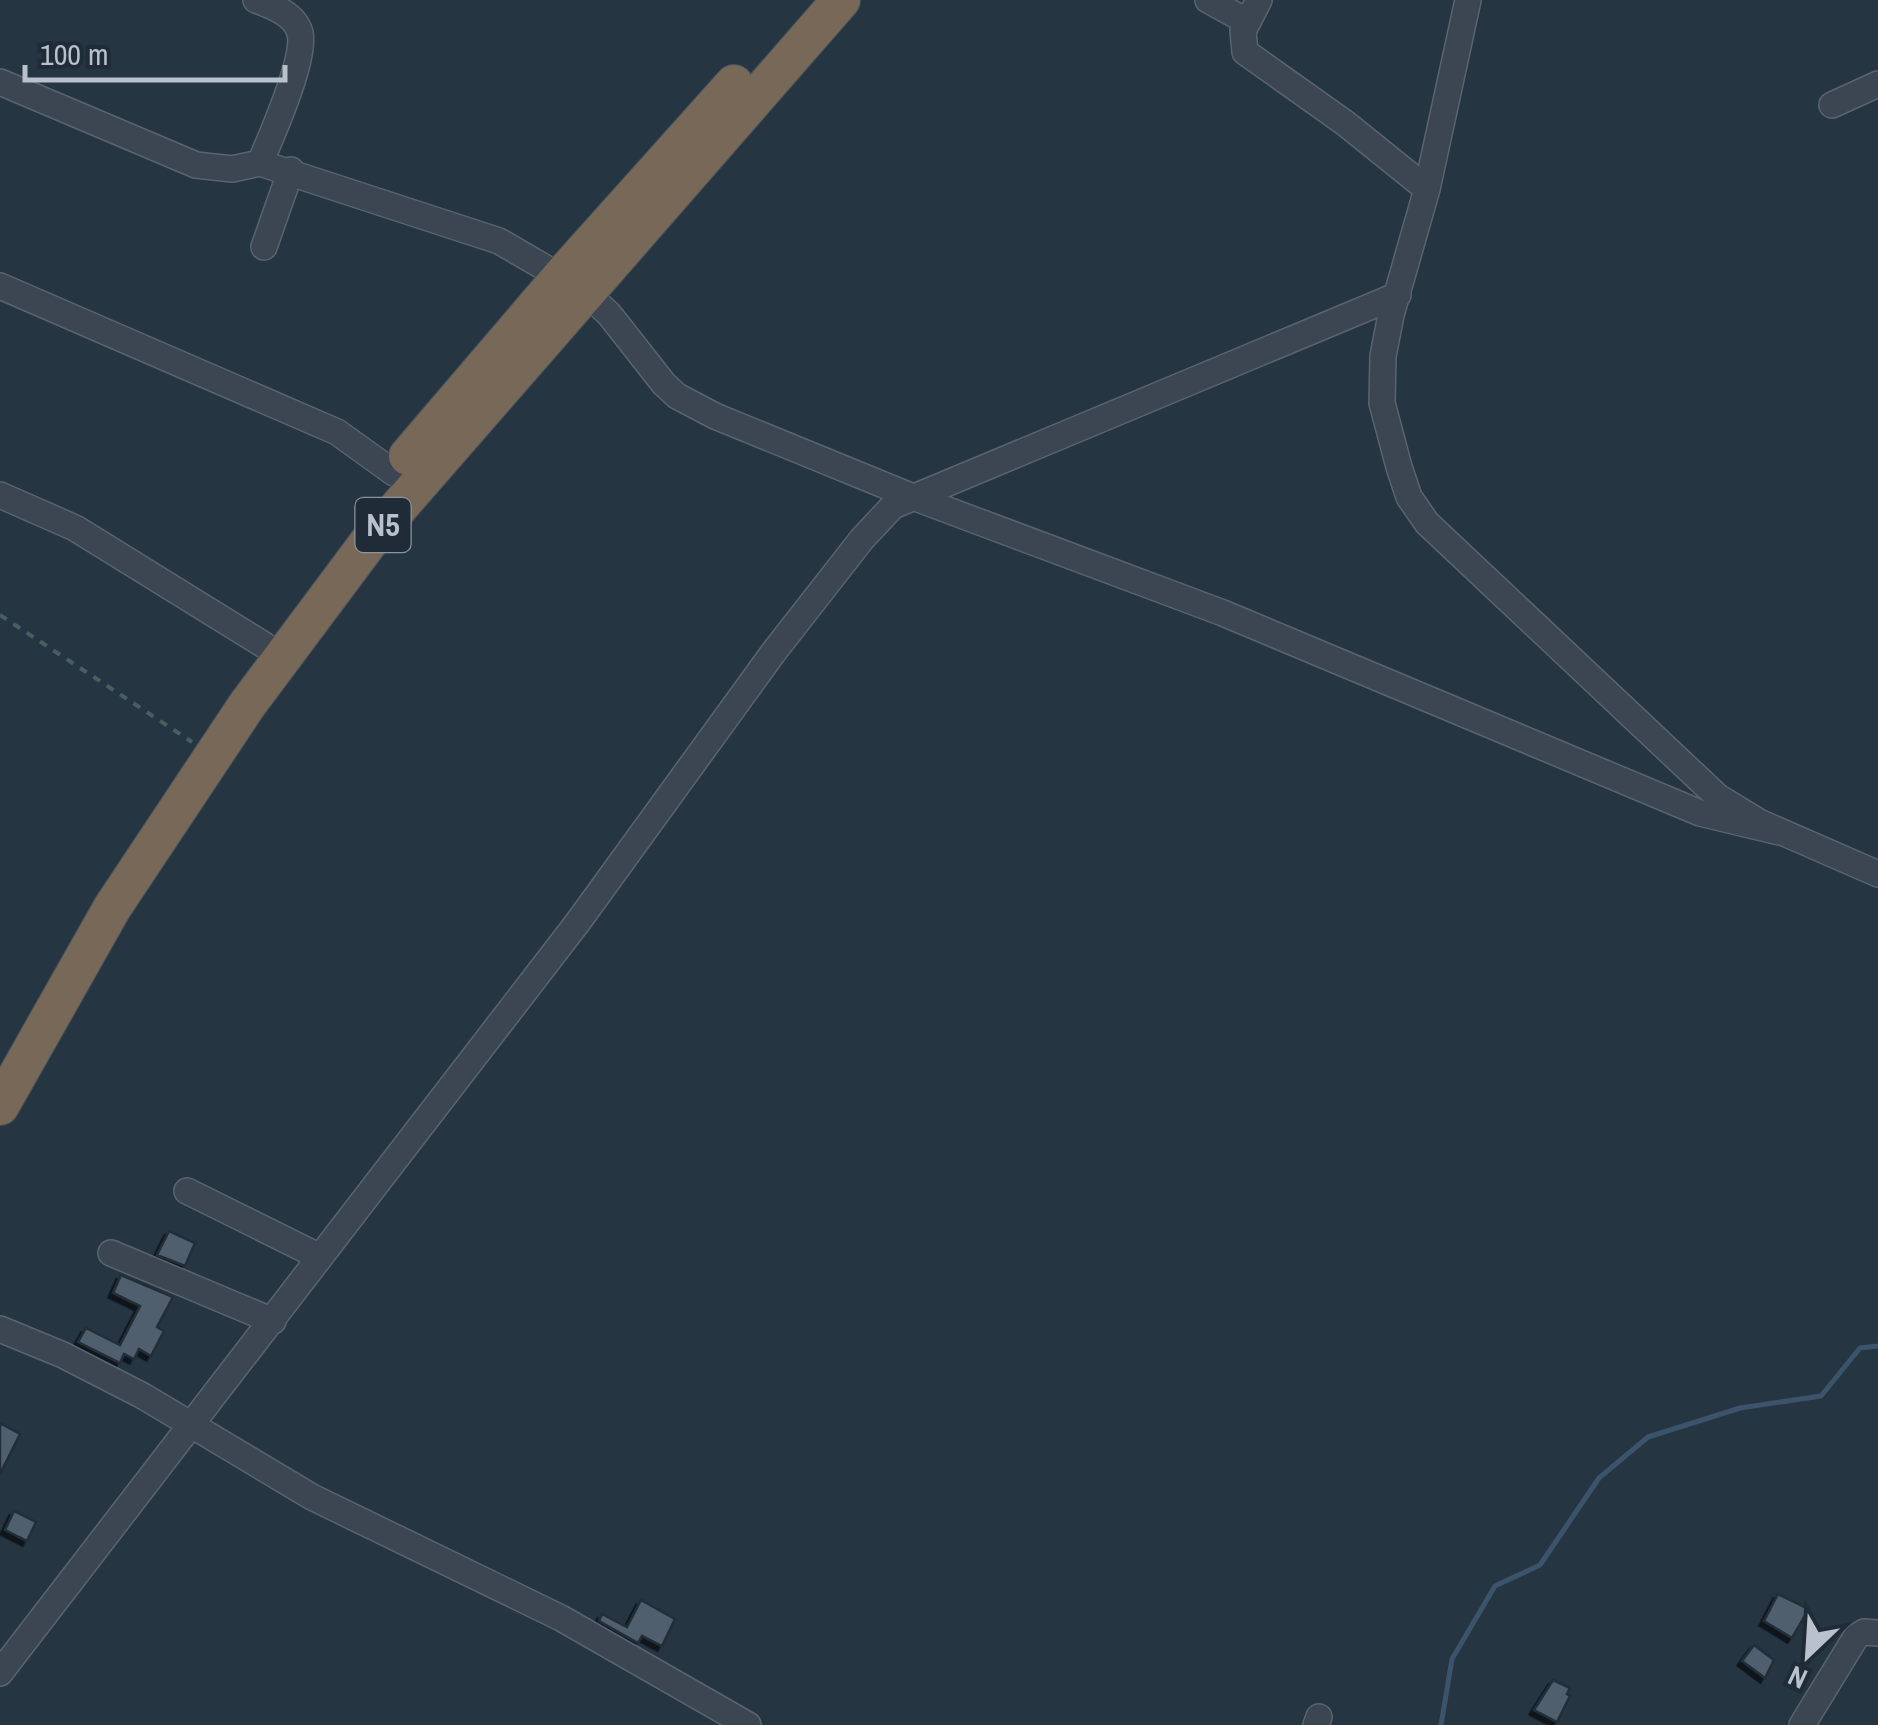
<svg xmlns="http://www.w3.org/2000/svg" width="1878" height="1725" font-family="'Archivo Narrow',sans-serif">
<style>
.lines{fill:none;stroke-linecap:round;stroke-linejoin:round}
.stream{stroke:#3c546b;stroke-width:5}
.building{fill:#505e6d;stroke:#212d39;stroke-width:2.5;filter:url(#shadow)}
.minor-casing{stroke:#59646f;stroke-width:28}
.highway-casing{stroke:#45515c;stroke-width:40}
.path{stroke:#475f5f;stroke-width:4;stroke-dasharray:8 8;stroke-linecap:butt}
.minor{stroke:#3b4652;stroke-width:25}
.highway{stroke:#786858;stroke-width:38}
.labels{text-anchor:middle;stroke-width:10;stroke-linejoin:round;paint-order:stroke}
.shield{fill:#1f2b37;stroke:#8a949f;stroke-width:2.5}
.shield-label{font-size:32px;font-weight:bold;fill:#b8c1cc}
</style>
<defs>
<filter id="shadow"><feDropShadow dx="-4.5" dy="4.5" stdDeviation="0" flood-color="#0009"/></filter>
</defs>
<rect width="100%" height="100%" fill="#263542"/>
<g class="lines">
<path class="stream" d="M 1441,1725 L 1452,1659 L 1495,1586 L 1540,1565 L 1599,1478 L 1648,1437 L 1740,1408 L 1821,1396 L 1860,1348 L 1878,1346"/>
</g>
<path class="building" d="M 169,1231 L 195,1243 L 185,1266 L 157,1255 Z
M 121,1275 L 173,1297 L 157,1327 L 164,1331 L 151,1356 L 139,1349 L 134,1359 L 124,1354 L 120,1363 L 78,1342 L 86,1328 L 120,1345 L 140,1306 L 113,1293 Z
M 0,1423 L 20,1434 L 0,1474 Z
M 14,1511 L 36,1522 L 27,1541 L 5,1530 Z
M 1778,1594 L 1809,1609 L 1792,1638 L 1764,1621 Z
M 641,1600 L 675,1619 L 662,1646 L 642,1636 L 638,1643 L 599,1621 L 602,1614 L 627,1627 Z
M 1754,1645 L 1774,1660 L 1765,1678 L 1742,1661 Z
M 1553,1680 L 1570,1688 L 1567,1694 L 1570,1696 L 1557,1722 L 1534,1710 Z"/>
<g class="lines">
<defs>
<path id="minor" d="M 256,0 C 272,6 295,14 300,33 C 306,59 271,137 260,163 L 499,241 L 561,277
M 1208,0 L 1248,22
M 1259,0 L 1243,31 L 1245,52 L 1345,123 L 1427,189
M 1468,0 L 1427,189 L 1391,315 L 1383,356 L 1382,403 L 1399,467 L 1409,497 L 1427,523 L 1718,797 L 1759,822 L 1878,874
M 0,82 L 196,165 L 232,169 L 260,163
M 1832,105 L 1878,84
M 264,247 L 291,170
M 0,286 L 337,432 L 394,473
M 585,292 L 609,314 L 664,384 L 677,396 L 715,416 L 913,497 L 1223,613 L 1700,813 L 1779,832
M 0,495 L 75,528 L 264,645
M 187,1191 L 320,1257
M 111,1253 L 273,1321
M 0,1329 L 63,1355 L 143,1396 L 312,1497 L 561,1618 L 748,1725
M 0,1673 L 578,922 L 773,653 L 862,539 L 893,506 L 1398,295
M 1316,1725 L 1319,1717
M 1802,1725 L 1856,1637 L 1864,1632 L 1878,1633"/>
<path id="highway" d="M 408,456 L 561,277 L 734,84
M 0,1106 L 112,908 L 247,705 L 371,539 L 841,0"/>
</defs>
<use href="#minor" class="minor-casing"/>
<use href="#highway" class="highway-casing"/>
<path class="path" d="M 0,615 L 192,742"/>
<use href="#minor" class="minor"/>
<use href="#highway" class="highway"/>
</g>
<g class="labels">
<rect class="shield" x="355.5" y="498" width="55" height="54" rx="8"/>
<g class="shield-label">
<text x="383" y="536">N5</text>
</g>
</g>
<g transform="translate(1808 1655) rotate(205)" stroke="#1f2b37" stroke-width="8" paint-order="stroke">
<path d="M0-8L18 38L0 25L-18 38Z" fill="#b8c1cc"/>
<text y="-15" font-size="28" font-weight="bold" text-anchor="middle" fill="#b8c1cc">N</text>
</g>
<path d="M25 65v15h260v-15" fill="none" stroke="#b8c1cc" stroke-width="5"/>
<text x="40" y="65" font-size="30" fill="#b8c1cc" stroke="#1f2b37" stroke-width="8" paint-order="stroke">100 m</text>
</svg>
